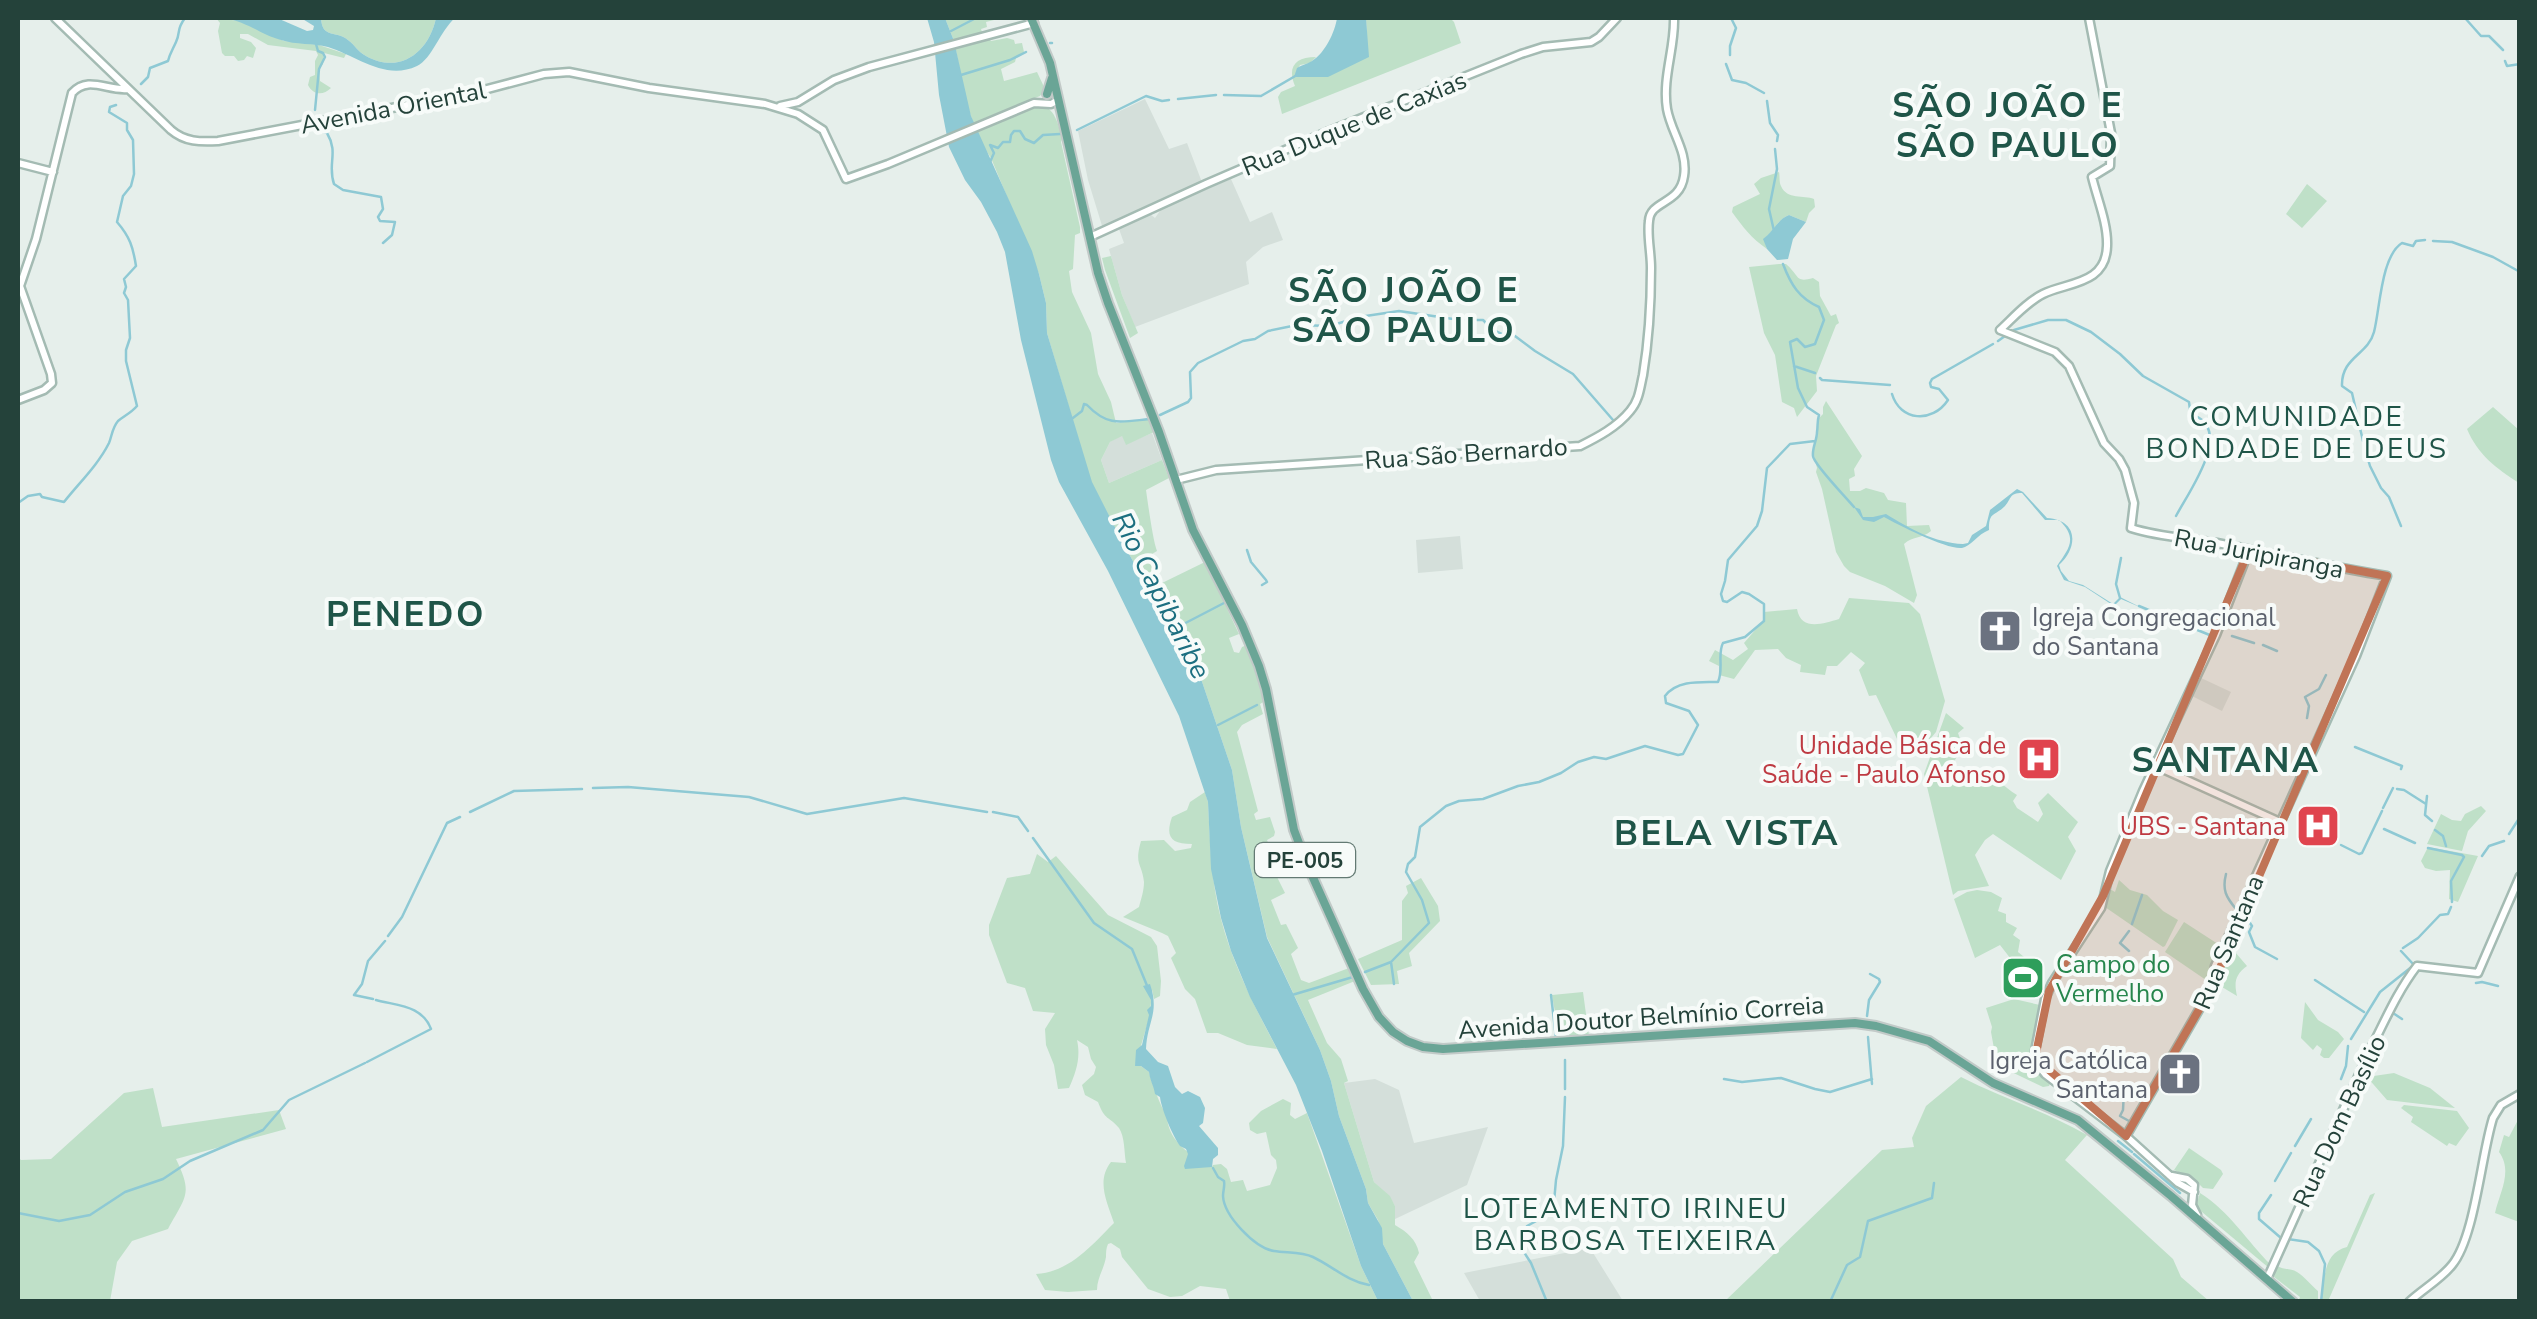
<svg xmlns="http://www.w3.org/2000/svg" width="2537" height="1319" font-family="'Nunito Sans',sans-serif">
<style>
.built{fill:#d4dfda}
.green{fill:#bfe0c8}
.water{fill:#8ec9d4}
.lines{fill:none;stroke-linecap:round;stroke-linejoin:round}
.stream{stroke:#8ec9d4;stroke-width:2.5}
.secondary-casing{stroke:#a4bbb3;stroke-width:11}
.primary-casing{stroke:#c2cac8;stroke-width:12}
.secondary{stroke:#fff;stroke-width:6}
.primary{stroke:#6aa596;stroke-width:8}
.marked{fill:#c07456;fill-opacity:0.2;stroke:#c07456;stroke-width:8;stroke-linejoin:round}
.labels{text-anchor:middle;stroke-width:8;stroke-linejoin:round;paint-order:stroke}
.shield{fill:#f7fbf9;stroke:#637a73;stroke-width:2.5}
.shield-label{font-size:22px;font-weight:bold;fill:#24423a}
.street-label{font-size:25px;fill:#24423a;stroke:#f7fbf9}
.worship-label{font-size:25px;fill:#5b616d;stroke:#f7fbf9;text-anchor:start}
.health-label{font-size:25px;fill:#be3a42;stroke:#f7fbf9;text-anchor:end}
.leisure-label{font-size:25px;fill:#27864d;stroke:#f7fbf9;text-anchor:start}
.neighbourhood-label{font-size:28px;letter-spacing:2.5px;fill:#1f5548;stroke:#f7fbf9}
.water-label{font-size:28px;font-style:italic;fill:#1c6f80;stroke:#f7fbf9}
.district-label{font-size:35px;font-weight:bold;letter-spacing:2.5px;fill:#1f5548;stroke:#f7fbf9}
</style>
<rect width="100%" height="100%" fill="#e6efeb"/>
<path class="built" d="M 1145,99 L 1169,149 L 1187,143 L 1203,185 L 1103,229 L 1088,180 L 1078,131 Z
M 1231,179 L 1250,222 L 1272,212 L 1283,240 L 1263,247 L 1246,262 L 1249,284 L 1135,327 L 1122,295 L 1109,249 L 1124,243 L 1119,229 L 1150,214 L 1155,218 L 1162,208 Z
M 1152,433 L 1162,460 L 1109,483 L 1101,460 L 1110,442 L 1122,435 L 1126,444 Z
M 1460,536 L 1463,569 L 1418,573 L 1416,540 Z
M 2199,677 L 2231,692 L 2222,711 L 2190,695 Z
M 1375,1079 L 1399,1090 L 1414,1143 L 1488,1127 L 1467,1185 L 1395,1219 L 1395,1206 L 1389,1196 L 1374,1182 L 1344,1083 Z
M 1590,1248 L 1623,1301 L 1480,1301 L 1464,1273 Z"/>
<path class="green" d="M 216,18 L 240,21 L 284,41 L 319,45 L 346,54 L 344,58 L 324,53 L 323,64 L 319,69 L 320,81 L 331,88 C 323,96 313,95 308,85 L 310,77 L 315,75 L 315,61 L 318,55 L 316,51 L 268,45 L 248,34 L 240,34 L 240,38 L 251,42 L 256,48 L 253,58 L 247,56 L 244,60 L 238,61 L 234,56 L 225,56 L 222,53 L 218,31 L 220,23 Z
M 321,18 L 436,18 C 429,52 400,75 366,56 C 358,52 355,45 348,40 C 336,30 322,39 321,18 Z
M 945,18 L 994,18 L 994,20 L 986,22 L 987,27 L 981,29 L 982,32 L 978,35 L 954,41 Z
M 1366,18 L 1450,18 L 1454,22 L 1461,43 L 1282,114 L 1278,97 L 1281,92 L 1295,86 C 1287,67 1295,57 1316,57 L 1310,63 L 1300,65 L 1295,76 L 1367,39 Z
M 988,38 L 991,41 L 1007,38 L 1014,40 L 1015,44 L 1022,43 L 1024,52 L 1016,58 L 1015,62 L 1001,69 L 1004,81 L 1037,72 L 1045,89 L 1040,96 L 985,118 L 988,126 L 1038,104 C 1055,106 1059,126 1062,139 L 1061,142 L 1080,227 L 1080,233 L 1075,235 L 1073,269 L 1069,271 L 1072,292 L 1091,333 L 1098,374 L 1111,402 L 1116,423 L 1149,419 L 1154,432 L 1126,445 L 1122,436 L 1110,442 L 1101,460 L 1109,483 L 1162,460 L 1169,478 L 1146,490 C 1148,504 1153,541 1157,551 L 1147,557 L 1162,583 L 1205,562 L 1239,634 L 1229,638 L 1234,652 L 1239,653 L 1242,647 L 1247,645 L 1259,669 L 1265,701 L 1260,704 L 1263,714 L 1242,725 L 1237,732 L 1258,811 L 1254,814 L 1256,820 L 1270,817 L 1275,832 L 1274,836 L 1267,840 L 1274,858 L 1266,861 L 1267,865 L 1260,869 L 1263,877 L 1275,873 L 1285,893 L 1271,900 L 1281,925 L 1286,924 L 1298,948 L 1291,954 L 1301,980 L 1309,983 L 1349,968 L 1355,981 L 1308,1000 L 1327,1043 L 1341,1059 L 1348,1081 L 1344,1083 L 1374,1182 L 1390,1196 L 1395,1206 L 1395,1225 C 1407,1232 1416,1239 1419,1253 L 1414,1262 L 1433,1301 L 1413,1301 L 1383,1244 L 1378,1220 L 1368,1203 L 1366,1189 L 1339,1116 L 1331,1081 L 1320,1050 L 1267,937 L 1241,827 L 1232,770 L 1196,664 L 1166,620 L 1124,545 L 1091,482 L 1047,333 L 1046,303 L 1039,274 L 991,158 C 968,125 963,84 955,46 Z
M 1779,172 C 1780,177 1779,182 1781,186 C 1787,200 1804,195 1814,199 L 1815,207 L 1809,213 L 1806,222 L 1789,215 C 1778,219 1773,232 1764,239 L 1767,249 C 1751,238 1743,227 1732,212 L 1733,207 L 1760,194 L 1754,184 L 1761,178 Z
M 2307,184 L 2327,201 L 2302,228 L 2286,214 Z
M 1111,256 L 1122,295 L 1138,333 L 1130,338 L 1105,270 L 1102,258 Z
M 1779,264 L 1786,264 C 1800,276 1795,283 1813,278 L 1819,282 L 1820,296 L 1831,316 L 1836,314 L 1839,323 L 1836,325 L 1816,376 L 1817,391 L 1797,417 L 1794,408 L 1782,402 L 1775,355 L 1764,333 L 1749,267 Z
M 1826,401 L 1862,456 L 1854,469 L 1855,476 L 1849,479 L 1850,491 L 1860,491 L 1866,488 L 1884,493 L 1888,500 L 1906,503 L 1907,526 L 1929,525 L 1931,531 C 1922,539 1912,536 1904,544 L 1917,595 L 1914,603 L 1885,586 L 1850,572 L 1844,566 L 1836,552 L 1822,489 L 1816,472 L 1817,468 L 1813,451 L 1818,433 L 1817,420 L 1823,414 L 1823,407 Z
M 2493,407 L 2519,430 L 2519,483 C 2496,468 2478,455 2467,429 Z
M 1849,598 L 1909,603 L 1920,614 L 1945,701 L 1936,732 L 1931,738 L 1916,748 L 1898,741 L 1876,695 L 1869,696 L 1859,670 L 1865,663 L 1851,652 L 1837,666 L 1827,666 L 1825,675 L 1800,672 L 1801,665 L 1786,658 L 1778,649 L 1755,650 L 1734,679 L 1719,675 L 1719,666 L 1709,661 L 1715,650 L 1733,660 L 1748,649 L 1744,643 L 1763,621 L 1764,612 L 1797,609 C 1801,631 1822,624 1839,619 Z
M 1946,713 L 1964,728 L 1958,733 L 1963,747 L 1947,773 L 1958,775 L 1984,768 C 1996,778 2004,787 2017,795 L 2013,801 L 2017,808 L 2038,822 L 2043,814 L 2038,803 L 2048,793 L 2078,822 L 2068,837 L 2076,851 L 2061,880 L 1993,834 L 1985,840 L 1975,855 L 1989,886 L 1958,891 L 1953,895 L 1924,774 Z
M 1205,792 L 1208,802 C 1210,842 1211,881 1221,919 C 1233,965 1255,1007 1277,1049 L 1247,1045 L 1218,1033 L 1207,1033 L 1195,999 L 1185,989 L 1171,958 L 1176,953 L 1168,936 L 1162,933 L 1123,917 L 1139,907 C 1141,899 1144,891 1144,882 C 1142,863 1134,866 1141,841 L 1164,840 L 1175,851 L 1191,848 L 1192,844 C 1171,844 1165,837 1172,817 L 1187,810 L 1190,802 Z
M 2481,806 L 2486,811 L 2468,831 L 2462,851 L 2427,844 L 2441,814 L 2452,820 L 2461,821 L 2465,814 Z
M 2428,847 L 2478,856 L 2458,902 L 2449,899 L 2450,870 L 2436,871 L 2425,868 L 2421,861 Z
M 1037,854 L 1048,862 L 1056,856 L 1108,915 L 1151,937 L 1157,946 L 1161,981 L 1160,996 L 1154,999 L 1152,990 L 1150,1015 L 1135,1066 L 1141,1066 L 1149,1072 C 1150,1078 1160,1104 1163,1109 C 1164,1111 1167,1113 1168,1115 C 1169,1118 1167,1121 1168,1124 C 1173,1145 1194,1157 1212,1167 L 1213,1165 L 1221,1164 L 1227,1169 L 1231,1182 L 1243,1180 L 1247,1191 L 1270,1185 L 1277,1168 L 1276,1160 L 1271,1155 L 1266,1132 L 1257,1134 L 1250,1130 L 1249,1123 L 1261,1111 L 1283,1099 L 1291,1103 L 1290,1115 L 1295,1119 L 1307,1113 L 1361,1266 L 1378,1301 L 1230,1301 L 1226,1289 L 1200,1286 L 1182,1296 L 1170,1297 L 1148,1289 L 1122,1257 L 1120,1249 L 1111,1243 L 1108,1244 C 1106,1248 1106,1253 1106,1257 C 1104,1269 1097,1278 1097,1290 L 1068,1292 L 1045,1290 L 1036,1274 C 1070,1272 1092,1245 1114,1223 C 1107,1202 1096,1181 1111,1162 L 1126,1163 C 1124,1152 1125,1137 1119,1128 C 1109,1116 1105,1121 1098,1102 L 1085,1095 L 1082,1085 L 1094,1074 L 1096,1067 L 1091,1059 L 1088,1047 L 1077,1040 C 1081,1058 1076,1072 1069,1088 L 1058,1089 L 1054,1065 L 1046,1045 L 1045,1029 L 1055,1013 L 1033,1011 L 1025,988 L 1007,983 L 989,935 L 989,925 L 1007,878 L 1030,874 Z
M 1421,878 L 1438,906 L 1440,921 L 1409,953 L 1412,966 L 1397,971 L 1399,984 L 1371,985 L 1358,959 L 1402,940 L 1402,901 L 1408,893 L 1406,886 Z
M 2119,880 L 2130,890 L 2147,895 L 2163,911 L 2178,920 L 2165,946 L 2163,947 L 2105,907 L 2108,888 L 2115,892 Z
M 1977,890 L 1991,892 L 2002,898 L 1998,911 L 2006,914 L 2006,922 L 2017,928 L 2013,935 L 2020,940 L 2018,952 L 2035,966 L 2031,994 L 2010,990 L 2014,963 L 2000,945 L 1975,958 L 1954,899 L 1967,892 Z
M 2184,922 L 2221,946 L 2210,978 L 2206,980 L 2165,952 Z
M 2226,947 L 2235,952 L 2247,966 C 2235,975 2234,982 2237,996 L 2217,984 L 2217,968 Z
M 1583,992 L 1589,1036 L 1571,1038 L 1569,1034 L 1559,1035 L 1552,995 Z
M 2014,999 L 2040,1005 C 2034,1035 2020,1061 2051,1081 L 2049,1086 L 2043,1087 L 1997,1065 L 1991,1032 L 1992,1027 L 1986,1008 Z
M 2305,1002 L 2318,1020 L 2338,1032 L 2344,1039 L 2329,1058 L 2324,1058 L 2320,1055 L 2322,1049 L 2317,1045 L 2313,1050 L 2301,1038 Z
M 2394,1073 L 2430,1088 L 2455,1108 L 2387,1100 L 2367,1077 Z
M 1961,1077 C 2002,1098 2047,1112 2087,1135 L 2065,1160 L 2173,1259 L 2181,1277 L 2209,1301 L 1725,1301 L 1882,1150 L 1914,1147 L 1912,1138 L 1926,1106 Z
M 153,1088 L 162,1127 L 279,1110 L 286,1129 L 176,1159 C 193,1194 186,1196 168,1229 L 132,1241 L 117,1262 L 110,1301 L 18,1301 L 18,1157 L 21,1160 L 51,1159 L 124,1093 Z
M 2404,1105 L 2457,1111 L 2469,1128 L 2456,1146 L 2449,1143 L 2447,1146 L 2411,1122 L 2413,1117 L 2401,1108 Z
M 2519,1118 L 2520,1118 L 2519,1222 L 2495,1213 C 2500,1192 2513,1171 2499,1152 L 2504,1135 L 2509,1137 Z
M 2189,1148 L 2221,1170 L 2223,1174 L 2213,1189 L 2203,1188 L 2195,1180 L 2174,1170 Z
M 2200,1193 C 2229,1211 2247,1241 2271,1265 L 2269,1268 L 2196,1207 Z
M 2375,1193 L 2329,1299 L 2331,1301 L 2321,1301 C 2325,1281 2322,1253 2347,1247 L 2370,1195 Z
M 2277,1266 C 2284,1270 2290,1268 2297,1272 C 2305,1277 2311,1285 2318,1291 L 2318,1301 L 2299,1300 L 2300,1297 L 2274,1277 Z"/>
<path class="water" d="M 223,18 L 277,18 L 307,31 L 313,30 L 314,26 L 301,18 L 321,18 C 322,39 336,30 348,40 C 355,45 358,52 366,56 C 400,75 429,52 436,18 L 455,18 C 440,31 432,59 417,66 C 385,81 357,56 328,47 C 313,43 296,45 281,40 C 259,34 249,22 223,18 Z
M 927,18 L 945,18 L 954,41 L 971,116 L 1032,251 L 1039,274 L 1046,303 L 1047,333 L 1092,482 L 1124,545 L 1166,620 L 1196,664 L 1232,770 L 1241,827 L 1267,938 L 1320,1050 L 1331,1081 L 1339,1116 L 1366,1189 L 1368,1203 L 1382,1228 L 1383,1244 L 1413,1301 L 1378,1301 L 1361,1266 L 1322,1151 L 1296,1085 L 1250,997 L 1231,951 L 1221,918 L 1211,869 L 1208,802 L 1179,716 L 1108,571 L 1059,482 L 1051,460 L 1021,340 L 1005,252 L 997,232 L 981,202 L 965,180 L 949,147 L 939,95 L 934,42 Z
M 1337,18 L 1366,18 L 1369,57 L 1328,77 L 1294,77 L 1297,68 C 1302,65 1307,64 1312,61 C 1325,53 1335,32 1337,18 Z
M 1789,215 L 1806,222 L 1793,239 L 1788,259 L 1777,260 L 1767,249 L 1763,239 C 1773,232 1778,219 1789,215 Z
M 2017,489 L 2023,492 L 2047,518 C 2079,520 2078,548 2059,565 L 2061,571 L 2069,581 L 2083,585 L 2113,604 L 2120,597 L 2142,608 L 2121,599 L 2114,606 L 2085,587 L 2064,580 L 2057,566 C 2068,549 2079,539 2059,520 L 2045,520 L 2022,493 C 2009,493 2012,498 2005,506 C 1994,517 1989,511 1989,530 C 1978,534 1970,547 1962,548 C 1948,550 1898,525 1884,517 L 1874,522 L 1863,520 L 1854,507 L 1860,509 L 1863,517 L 1873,517 L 1886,514 C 1909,528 1935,543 1963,544 L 1968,543 L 1972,535 L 1986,526 L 1990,510 Z
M 1150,984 C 1160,1013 1147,1022 1146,1049 L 1158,1062 L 1168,1066 L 1175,1087 L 1182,1094 L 1188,1091 L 1200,1097 L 1205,1108 L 1203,1123 L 1199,1126 L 1218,1148 L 1218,1155 L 1213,1159 L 1212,1167 L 1185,1169 L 1184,1166 L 1188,1154 L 1186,1149 L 1180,1146 C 1173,1137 1161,1108 1160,1097 L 1155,1094 C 1154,1086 1150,1081 1149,1072 L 1141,1066 L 1135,1066 L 1136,1050 L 1142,1045 L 1149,1015 L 1147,1010 L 1151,1006 L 1151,1000 L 1143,986 Z"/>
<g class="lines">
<path class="stream" d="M 2465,18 L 2481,36 L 2489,36 L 2503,50
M 951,31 L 976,18
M 1050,43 L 1052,43
M 1730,55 L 1730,46 L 1736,28 L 1731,18
M 2505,61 L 2507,66 L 2520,64
M 1726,64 L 1732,80 L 1746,83 L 1764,93
M 961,75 L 1010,60 L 1026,52
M 141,84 L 148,77 L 150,68 L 168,61 C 170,53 173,49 176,42 C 181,31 176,30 185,18
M 1224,95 L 1261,96 L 1297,75
M 1178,99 L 1216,95
M 1767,101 L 1770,123 L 1778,135 L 1777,141
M 315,110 L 319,69 L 325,57 L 323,53 L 318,51 L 316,44
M 1077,130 L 1146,96 L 1162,101 L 1169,100
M 322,131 L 327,133 C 339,153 327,164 334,184 L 343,190 L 381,197 L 383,209 L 378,217 L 380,221 L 395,222 L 392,235 L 383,243
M 990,162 L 994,153 L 990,145 L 998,148 L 1003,142 L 1010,142 L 1011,135 L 1014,131 L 1020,131 L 1025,139 L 1034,143 L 1043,135 L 1060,134
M 1774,231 L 1769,209 L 1777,169 L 1775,149
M 2433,241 L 2452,242 L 2493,257 L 2520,272
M 1783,264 C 1791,285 1799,298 1819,307 L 1824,320 L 1815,344 L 1805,347 L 1797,339 L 1790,342 L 1798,388 L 1807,407 L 1819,415 C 1817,421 1818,426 1817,432 C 1817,440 1812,448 1813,456 C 1814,465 1846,497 1854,507
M 2014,330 L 2048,320 L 2066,320 L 2091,332 L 2120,354 L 2143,376 L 2189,402 L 2190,410
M 1998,341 L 2005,336
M 1794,366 L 1815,373
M 1820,378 L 1822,380 L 1890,385
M 1892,394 C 1900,421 1932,424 1948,400 L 1939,389 L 1931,387 L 1930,383 L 1932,379 L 1993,344
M 1160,415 L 1188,402 L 1191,398 L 1190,372 L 1198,363 L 1243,341 L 1255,339 L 1268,331 L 1297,325 L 1330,326 L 1359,317 L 1399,311 L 1460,320 L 1483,320 L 1493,330 L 1506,336 L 1515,336 L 1535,351 L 1573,374 L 1613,420
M 1069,421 L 1082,411 L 1084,404 L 1087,405 C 1108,427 1121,422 1149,419
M 2363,441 L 2352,393 L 2342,386 C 2341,357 2368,355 2374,332 C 2380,309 2381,256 2402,243 L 2413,246 L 2416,241 L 2425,240
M 2364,446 L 2370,466 L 2381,488 L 2389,497 L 2401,526
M 18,503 L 28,496 L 40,494 L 42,497 L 64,502 C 79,483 98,465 109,443 C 112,436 112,428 118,421 C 124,416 131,413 137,406 L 126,361 L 126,350 L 130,338 L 128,300 L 124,293 L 126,287 L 124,279 L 136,266 C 133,247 130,237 117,222 L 123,196 L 131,186 L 134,174 L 133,140 L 127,130 L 127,123 L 109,112 L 110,107 L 116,105
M 2176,516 C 2188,493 2233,432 2195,416
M 1247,550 L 1251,562 L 1266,580 L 1267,582 L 1262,585
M 2120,598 L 2116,584 L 2121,558
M 2139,606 L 2212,636
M 1172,630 L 1224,603
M 2232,636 L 2254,643
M 2263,645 L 2277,651
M 2307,718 L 2309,706 L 2305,697 L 2319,689 L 2326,675
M 1218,725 L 1257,705
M 2355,747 L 2402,766 L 2401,769
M 593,788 L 628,787 L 749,797 L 807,814 L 904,798 L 987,812
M 2397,789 L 2404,790 L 2426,804
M 2427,796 L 2425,815 L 2432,821
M 2383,808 L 2393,788
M 470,812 L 514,791 L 582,789
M 993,812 L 1018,817 L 1028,831
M 2384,829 L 2415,843
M 2435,830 L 2443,836 L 2446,846
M 2509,834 L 2520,817
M 1033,838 L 1094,923 L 1132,949 L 1148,988
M 2341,845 L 2359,854 L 2362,853 L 2382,811
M 2428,848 L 2462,855 L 2464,857 L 2451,881 L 2452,902
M 2482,856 L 2489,846 L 2504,841
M 2226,874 C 2222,890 2226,897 2236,909
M 2246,917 L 2252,926 L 2249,932 L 2255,947 L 2277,959
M 2132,924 L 2142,895
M 388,936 L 402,917 L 447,823 L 460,817
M 2403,948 L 2418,938 L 2440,915 L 2448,914 L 2451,907
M 2129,951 L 2120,943 L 2129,931
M 1391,962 L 1394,984
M 1365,972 L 1391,962 L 1429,923 L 1422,900 L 1406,872 L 1408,864 L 1415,857 L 1420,827 L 1446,806 L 1459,801 L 1483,799 L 1518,786 L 1539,782 L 1561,773 L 1578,762 L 1594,757 L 1606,759 L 1645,746 L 1678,755 L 1683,754 L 1698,725 L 1689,711 L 1666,703 L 1665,696 C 1677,680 1700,682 1718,682 C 1724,669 1717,654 1723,643 L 1745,637 L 1764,621 L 1764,604 L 1749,594 L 1742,592 L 1727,602 L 1723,601 L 1721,594 L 1725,581 L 1728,560 L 1757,526 L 1762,511 L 1767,468 L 1790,444 L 1815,441
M 2315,980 L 2364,1012
M 2476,983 L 2482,982 L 2498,986
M 1292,995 L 1353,977
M 1551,995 L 1556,1038
M 373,999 L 354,995 L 362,984 L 368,961 L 385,941
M 1867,1016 L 1869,1000 L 1880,982 L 1879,979 L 1870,974
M 2389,1020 L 2393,1013 L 2402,1019
M 1868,1037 L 1872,1084
M 2351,1039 L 2380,992 L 2414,965 L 2401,951
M 367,1062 L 431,1029 C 422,1005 398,1006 376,1000
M 1724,1079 L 1742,1082 L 1781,1078 L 1815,1089 L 1830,1092 L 1872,1079
M 2341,1079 L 2346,1066 L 2348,1046
M 1565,1089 L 1565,1060
M 2108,1098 L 2124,1090 L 2123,1110 L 2120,1116 L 2129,1121
M 2118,1141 L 2132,1152
M 2295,1146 L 2311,1119
M 2134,1154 L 2180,1193
M 1213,1168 L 1218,1177 L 1224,1181 C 1225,1186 1223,1191 1223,1196 C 1224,1216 1255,1248 1274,1251 C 1287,1253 1302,1252 1313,1257 C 1332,1266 1347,1281 1369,1285
M 2275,1181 L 2291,1153
M 2271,1195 L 2259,1213 L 2259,1219 L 2281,1238 L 2308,1242 L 2319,1251 L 2325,1264 L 2321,1302
M 18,1213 L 59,1221 L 90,1215 L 125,1192 L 163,1179 L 190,1161 L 263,1130 L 289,1100 L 365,1063
M 1547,1302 L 1531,1263 L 1520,1246 L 1527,1226 L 1540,1219 L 1554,1202 L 1556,1180 L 1563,1146 L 1565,1097
M 1830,1302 L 1847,1265 L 1860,1257 L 1868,1221 L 1932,1198 L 1934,1183"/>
<defs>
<path id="secondary" d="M 55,18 L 171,130 C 185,142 200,142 218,141 L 476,92 L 544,74 L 569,72 L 649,88 L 765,104 L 798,114 L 823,130 L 846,179 L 888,164 L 1034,103 L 1051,104 L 1058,100
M 2089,18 L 2111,133 L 2110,166 L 2092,177 C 2097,198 2108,224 2107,246 C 2106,285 2067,282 2043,294 C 2027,302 2013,318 2000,330 L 2055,352 L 2069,366 L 2104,443 L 2119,459 L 2125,470 L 2134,503 L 2131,528 C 2159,537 2188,538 2217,543 C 2274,554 2330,567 2387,576 L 2356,656 L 2215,966 L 2211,989 L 2126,1136
M 780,106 L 798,102 L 834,80 L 869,67 L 1034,23
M 18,163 L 53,172
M 1090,237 L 1206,184 L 1329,131 L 1521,54 L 1543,47 L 1591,42 L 1599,37 L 1617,18
M 18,400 L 44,390 L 52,383 L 51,374 L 20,286 L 36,239 L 72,93 C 88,75 107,91 127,89
M 1176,480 L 1216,470 L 1580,446 C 1598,437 1617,427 1630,411 C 1639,401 1640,388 1643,375 C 1649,339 1651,304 1651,268 C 1651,252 1647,236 1649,221 C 1650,200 1680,205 1684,176 C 1688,152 1671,132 1667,109 C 1662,78 1675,48 1674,18
M 2156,766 L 2280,822
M 2172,1176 L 2187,1179 L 2194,1185 L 2192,1205 L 2197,1215
M 2194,1192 L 2178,1183 L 2126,1136 L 2045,1074 L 2037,1064 L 2035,1051 L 2045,999 L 2052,983 L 2101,908 L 2110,871 L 2143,791 L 2216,635 L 2249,550
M 2267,1279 L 2370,1050 C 2385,1021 2397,992 2417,966 L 2478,973 L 2520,876
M 2409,1302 C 2423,1289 2441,1279 2452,1265 C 2475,1237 2481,1156 2493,1118 L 2501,1105 L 2520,1094"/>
<path id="primary" d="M 1031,18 L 1050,63 L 1098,273 L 1108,303 L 1159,432 L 1193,530 L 1242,625 L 1259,666 L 1266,689 L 1294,830 L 1306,862 L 1363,989 L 1379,1017 L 1393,1032 L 1407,1041 L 1423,1047 L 1443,1049 L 1855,1023 L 1876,1026 L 1929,1041 L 1993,1083 L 2078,1120 L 2171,1196 L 2293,1302
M 1047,94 L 1052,78"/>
</defs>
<use href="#secondary" class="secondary-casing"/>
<use href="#primary" class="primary-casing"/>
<use href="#secondary" class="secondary"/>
<use href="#primary" class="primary"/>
</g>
<path class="marked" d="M 2249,550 L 2387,576 L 2211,989 L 2126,1136 L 2035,1058 L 2049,991 L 2103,896 Z"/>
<defs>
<symbol id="church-square" viewBox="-11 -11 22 22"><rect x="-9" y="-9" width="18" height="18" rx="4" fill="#6b7280" stroke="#f7fbf9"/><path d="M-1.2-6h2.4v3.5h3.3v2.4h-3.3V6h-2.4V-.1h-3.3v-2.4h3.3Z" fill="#fff"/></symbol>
<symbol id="hospital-square" viewBox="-11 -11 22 22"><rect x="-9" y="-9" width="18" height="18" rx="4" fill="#e0444e" stroke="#f7fbf9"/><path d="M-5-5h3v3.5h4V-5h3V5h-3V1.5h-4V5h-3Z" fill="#fff"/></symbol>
<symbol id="stadium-square" viewBox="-11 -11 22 22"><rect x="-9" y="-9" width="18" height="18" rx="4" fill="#2e9e5b" stroke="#f7fbf9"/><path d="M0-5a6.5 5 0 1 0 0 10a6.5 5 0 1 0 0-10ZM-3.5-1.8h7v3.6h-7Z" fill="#fff"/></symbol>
</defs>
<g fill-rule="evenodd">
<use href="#church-square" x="1975" y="606" width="50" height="50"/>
<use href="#hospital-square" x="2014" y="734" width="50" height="50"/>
<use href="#hospital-square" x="2293" y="801" width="50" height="50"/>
<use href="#stadium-square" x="1998" y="953" width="50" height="50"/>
<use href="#church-square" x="2155" y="1049" width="50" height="50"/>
</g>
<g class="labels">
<rect class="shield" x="1255" y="843" width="100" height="34" rx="8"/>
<g class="shield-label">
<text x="1305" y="868">PE-005</text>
</g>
<g class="street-label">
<text transform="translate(393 107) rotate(-11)" y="9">Avenida Oriental</text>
<text transform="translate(1354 123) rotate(-22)" y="9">Rua Duque de Caxias</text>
<text transform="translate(1466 453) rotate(-4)" y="9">Rua São Bernardo</text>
<text transform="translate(2259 553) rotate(11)" y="9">Rua Juripiranga</text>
<text transform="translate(2228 942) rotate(-67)" y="9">Rua Santana</text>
<text transform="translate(1641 1017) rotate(-4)" y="9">Avenida Doutor Belmínio Correia</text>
<text transform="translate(2339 1121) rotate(-65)" y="9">Rua Dom Basílio</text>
</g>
<g class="worship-label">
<text x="2032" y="626">Igreja Congregacional<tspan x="2032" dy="29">do Santana</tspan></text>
<text x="2148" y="1069" text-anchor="end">Igreja Católica<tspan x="2148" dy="29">Santana</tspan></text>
</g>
<g class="health-label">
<text x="2006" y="754">Unidade Básica de<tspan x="2006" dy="29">Saúde - Paulo Afonso</tspan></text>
<text x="2286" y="835">UBS - Santana</text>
</g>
<g class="leisure-label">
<text x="2056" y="973">Campo do<tspan x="2056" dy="29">Vermelho</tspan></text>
</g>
<g class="neighbourhood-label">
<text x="2297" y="426">COMUNIDADE<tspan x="2297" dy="32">BONDADE DE DEUS</tspan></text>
<text x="1626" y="1218">LOTEAMENTO IRINEU<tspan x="1626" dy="32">BARBOSA TEIXEIRA</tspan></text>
</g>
<g class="water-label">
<text transform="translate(1162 595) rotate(63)" y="10">Rio Capibaribe</text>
</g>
<g class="district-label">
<text x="2008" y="117">SÃO JOÃO E<tspan x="2008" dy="40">SÃO PAULO</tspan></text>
<text x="1404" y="302">SÃO JOÃO E<tspan x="1404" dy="40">SÃO PAULO</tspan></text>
<text x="406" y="626">PENEDO</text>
<text x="2226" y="772">SANTANA</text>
<text x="1727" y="845">BELA VISTA</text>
</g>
</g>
<rect width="2537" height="1319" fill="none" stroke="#24423a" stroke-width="40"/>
</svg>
